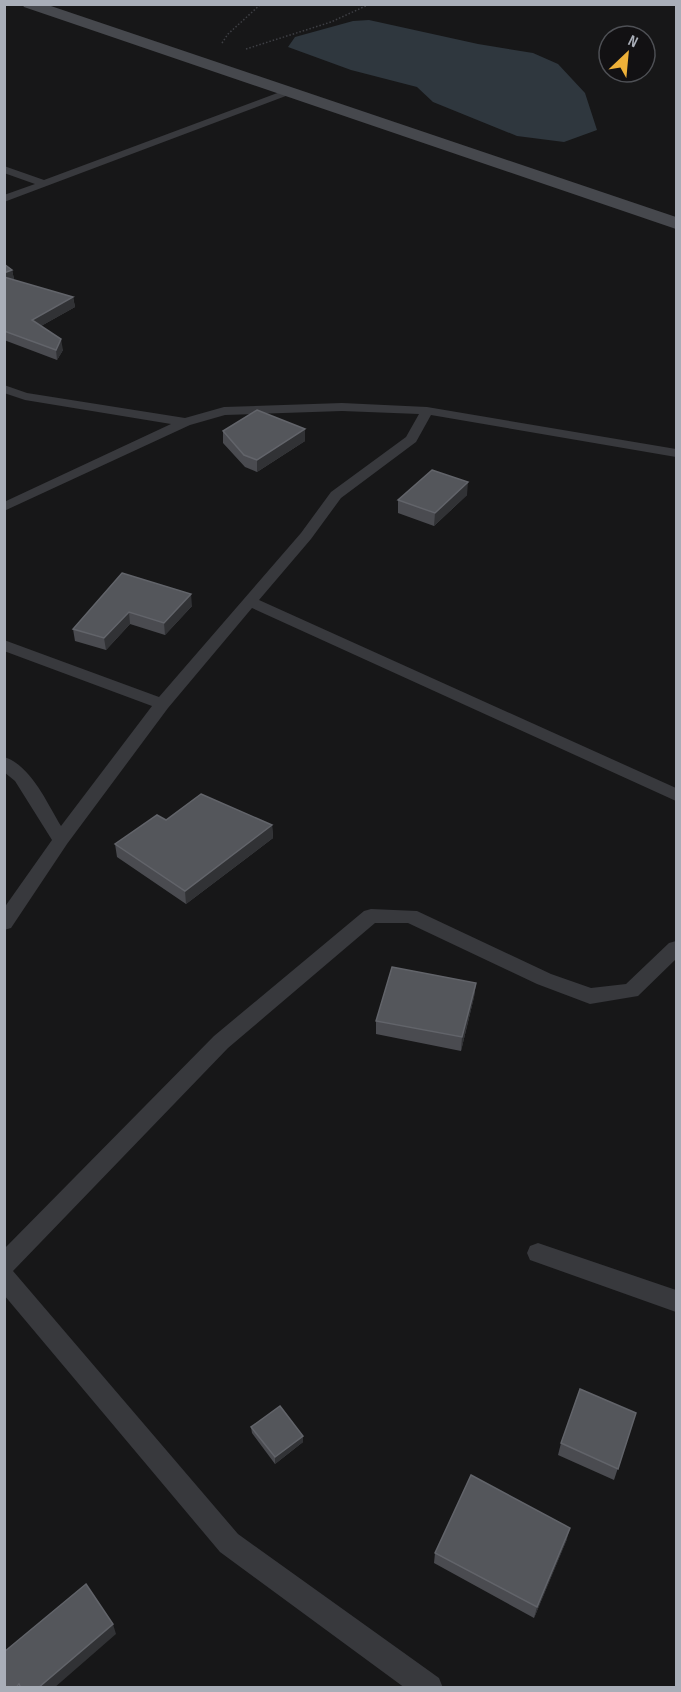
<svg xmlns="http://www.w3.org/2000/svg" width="681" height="1692" font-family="'Sofia Sans Condensed',sans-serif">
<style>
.water{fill:#2f373e}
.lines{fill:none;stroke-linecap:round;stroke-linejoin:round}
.path{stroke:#3e3f44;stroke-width:1.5;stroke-dasharray:1.5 2;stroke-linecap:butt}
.lane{fill:#38393d;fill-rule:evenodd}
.secondary{fill:#46484d;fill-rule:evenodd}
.wall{fill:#4a4b50}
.shaded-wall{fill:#313235}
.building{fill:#54565b;stroke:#62646a;stroke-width:1.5}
</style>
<rect width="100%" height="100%" fill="#171718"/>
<path class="water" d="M 369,20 L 478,44 L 533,53 L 558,64 L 585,93 L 597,130 L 564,142 L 517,136 L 433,102 L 417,87 L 351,70 L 288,47 L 295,37 L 353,21 Z"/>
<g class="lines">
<path class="path" d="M 222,43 L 228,34 L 261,4
M 246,49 L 331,22 L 370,4"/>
<path class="lane" d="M 288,89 L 291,90 L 291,94 L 4,202 L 4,195 L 35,184 L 4,173 L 4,166 L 44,180 Z
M 4,385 L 27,393 L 185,418 L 224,407 L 342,403 L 427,407 L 676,449 L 676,457 L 431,415 L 416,442 L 341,498 L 311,539 L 259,600 L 676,788 L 676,801 L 252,608 L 168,708 L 67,844 L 11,928 L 4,930 L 4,908 L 52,840 L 15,781 L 4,772 L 4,757 C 31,765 48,805 61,826 L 152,706 L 4,651 L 4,640 L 159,697 L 301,533 L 331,492 L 406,437 L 419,414 L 342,411 L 225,415 L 190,425 L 4,511 L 4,502 L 171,424 L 25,400 L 4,393 Z
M 371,909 L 417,911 L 551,974 L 591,988 L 626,984 L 669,943 L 676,941 L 676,959 L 638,996 L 590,1004 L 537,984 L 408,923 L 375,923 L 228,1048 L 13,1271 L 238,1534 L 439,1678 L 443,1688 L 405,1688 L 220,1552 L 4,1295 L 4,1249 L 214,1036 L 364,911 Z
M 538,1243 L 676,1290 L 676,1312 L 530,1260 L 527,1253 L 530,1246 Z"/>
<path class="secondary" d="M 22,4 L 45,4 L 676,217 L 676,229 L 24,7 Z"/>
</g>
<path class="wall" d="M 4,264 L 12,270 L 14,279 L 13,280 L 73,297 L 75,307 L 41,326 L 63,350 L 57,360 L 4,340 Z
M 305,429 L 305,441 L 257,472 L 245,467 L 223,443 L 223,431 Z
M 467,495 L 434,526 L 398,513 L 398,500 Z
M 122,573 L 192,606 L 165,635 L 130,624 L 106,650 L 75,641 L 73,629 Z
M 166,820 L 272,825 L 273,838 L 186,904 L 117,857 L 115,844 Z
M 476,983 L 474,997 L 461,1051 L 376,1034 L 376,1021 Z
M 636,1413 L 614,1480 L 558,1455 L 561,1443 Z
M 251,1427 L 303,1436 L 303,1442 L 275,1464 L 252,1433 Z
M 567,1539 L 534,1618 L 434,1563 L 435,1553 Z"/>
<path class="shaded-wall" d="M 12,270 L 14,279 L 4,284 L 4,273 Z
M 73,297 L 75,307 L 34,330 L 32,320 Z
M 61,339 L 63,350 L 57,360 L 56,350 Z
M 305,429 L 305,441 L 257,472 L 257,460 Z
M 468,482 L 467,495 L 434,526 L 435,513 Z
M 191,594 L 192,606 L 165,635 L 164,623 Z
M 129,612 L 130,624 L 106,650 L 104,638 Z
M 272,825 L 273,838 L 186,904 L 185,891 Z
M 476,983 L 474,997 L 461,1051 L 462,1037 Z
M 303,1436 L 303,1442 L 275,1464 L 275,1457 Z
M 570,1528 L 567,1539 L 534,1618 L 537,1607 Z
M 113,1624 L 116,1634 L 54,1688 L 38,1688 Z"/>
<path class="building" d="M 4,264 L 12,270 L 4,273 Z
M 4,277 L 73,297 L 32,320 L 61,339 L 56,350 L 4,331 Z
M 257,410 L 305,429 L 257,460 L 244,455 L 223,431 Z
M 432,470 L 468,482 L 435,513 L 398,500 Z
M 122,573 L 191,594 L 164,623 L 129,612 L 104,638 L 73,629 Z
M 201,794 L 272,825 L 185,891 L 115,844 L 157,815 L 166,820 Z
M 392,967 L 476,983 L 462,1037 L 376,1021 Z
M 580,1389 L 636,1413 L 618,1469 L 561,1443 Z
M 280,1406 L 303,1436 L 275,1457 L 251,1427 Z
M 471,1475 L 570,1528 L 537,1607 L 435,1553 Z
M 86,1584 L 113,1624 L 38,1688 L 21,1688 L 19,1684 L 16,1688 L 4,1688 L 4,1652 Z"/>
<rect width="681" height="1692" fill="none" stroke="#a9aeb8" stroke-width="12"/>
<g transform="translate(627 54) rotate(26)"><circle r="28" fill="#121113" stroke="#4e5055" stroke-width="1.5"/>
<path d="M0-4.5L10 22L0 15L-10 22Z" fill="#eeb139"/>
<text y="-9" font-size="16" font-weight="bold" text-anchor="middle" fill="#a9aeb8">N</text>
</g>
</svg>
